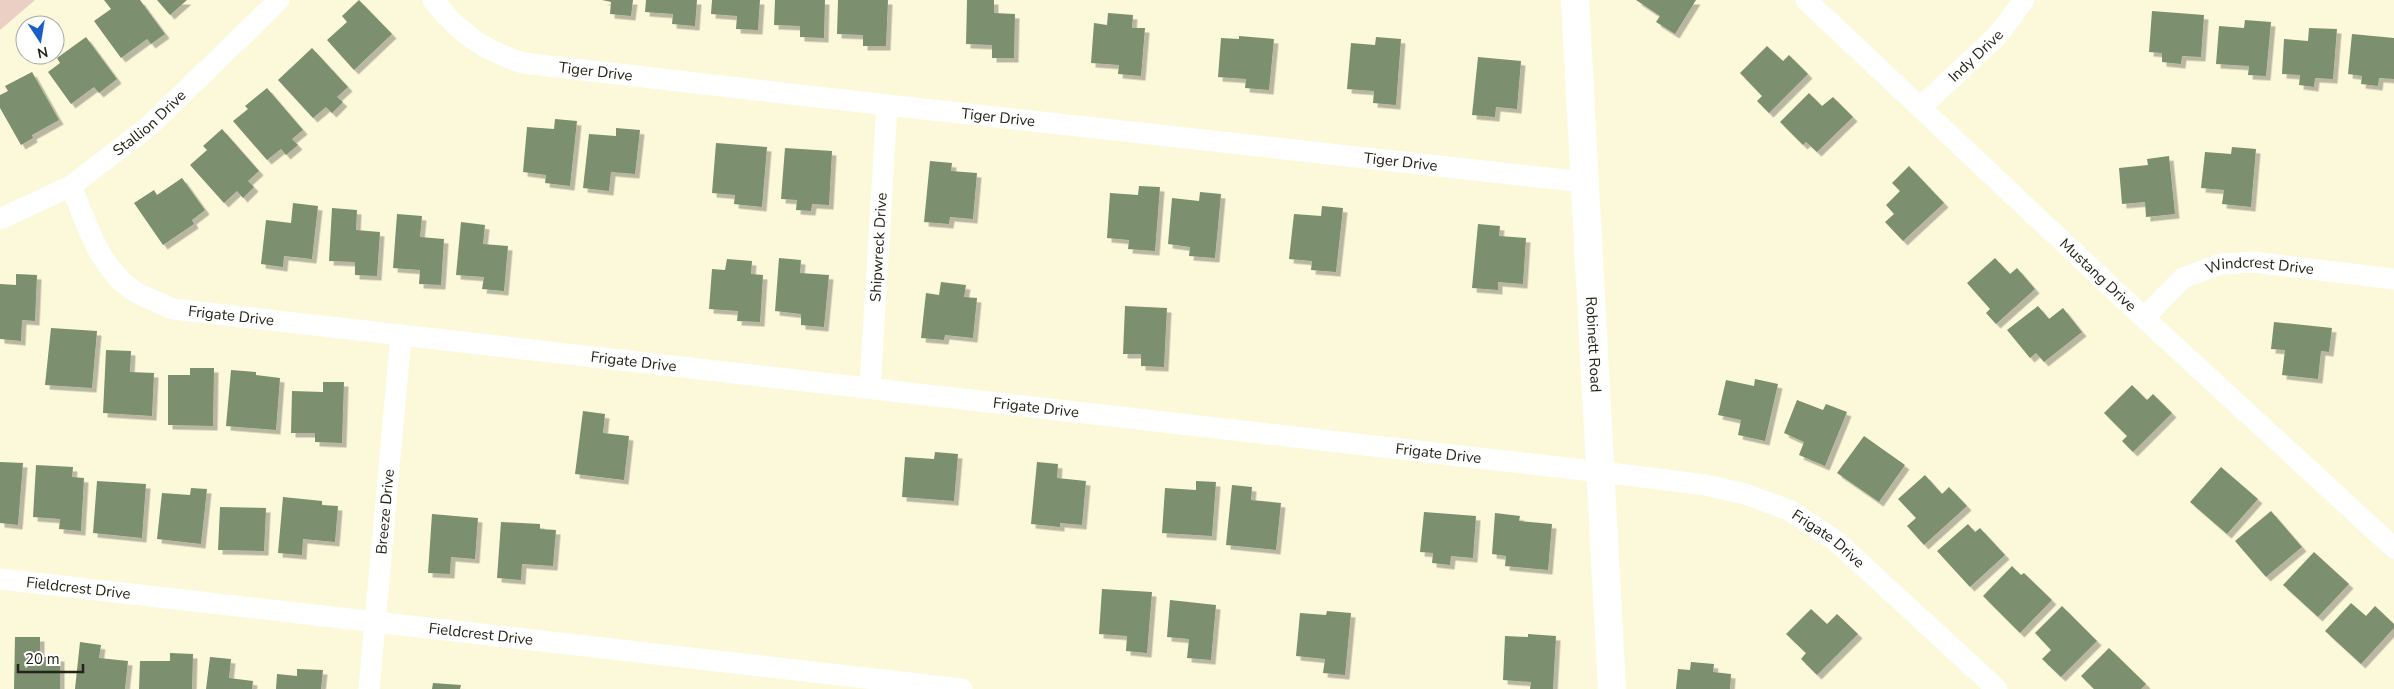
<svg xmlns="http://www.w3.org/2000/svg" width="2394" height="689" font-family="'Nunito Sans',sans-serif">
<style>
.green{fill:#ebcec4}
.building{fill:#7b8f6e;filter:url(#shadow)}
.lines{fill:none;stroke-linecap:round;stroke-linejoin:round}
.minor{stroke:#fff;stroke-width:21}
.tertiary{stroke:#fff;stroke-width:28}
.labels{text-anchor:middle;stroke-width:4;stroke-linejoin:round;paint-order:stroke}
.street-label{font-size:15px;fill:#242318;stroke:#fff}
</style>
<defs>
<filter id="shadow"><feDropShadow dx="4.5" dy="4.5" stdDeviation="0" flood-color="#0004"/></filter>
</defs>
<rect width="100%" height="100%" fill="#fcf9db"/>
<path class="green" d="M 0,0 L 35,0 L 0,30 Z"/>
<path class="building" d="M 104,0 L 140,0 L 165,34 L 151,44 L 147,39 L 121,58 L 94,21 L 111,9 Z
M 157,0 L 187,0 L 170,15 Z
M 359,0 L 392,34 L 354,70 L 327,40 L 347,22 L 342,16 Z
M 602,0 L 633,0 L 631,16 L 610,14 L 611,2 Z
M 646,0 L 697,0 L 695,26 L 672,24 L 673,14 L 645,12 Z
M 712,0 L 760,0 L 758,30 L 736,29 L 737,16 L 711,14 Z
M 775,0 L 825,0 L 824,38 L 800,37 L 800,26 L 774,25 Z
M 838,0 L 888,0 L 886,46 L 863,46 L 863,35 L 837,34 Z
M 967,0 L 994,0 L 994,13 L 1015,14 L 1014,58 L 992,58 L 992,45 L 966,44 Z
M 1636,0 L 1696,0 L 1675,34 L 1656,22 L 1660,16 Z
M 2152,11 L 2204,15 L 2201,57 L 2182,56 L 2181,64 L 2162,62 L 2162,53 L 2149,52 Z
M 1108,13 L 1133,15 L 1132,28 L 1145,28 L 1141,76 L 1118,74 L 1119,65 L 1091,63 L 1094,23 L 1107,25 Z
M 2245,20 L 2271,22 L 2266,76 L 2248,75 L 2249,66 L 2216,64 L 2219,26 L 2244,28 Z
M 2309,28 L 2337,29 L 2333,79 L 2315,78 L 2314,87 L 2299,85 L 2300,75 L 2282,74 L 2284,39 L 2308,41 Z
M 2352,34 L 2394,38 L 2394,79 L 2379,78 L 2378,86 L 2361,84 L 2362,76 L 2348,74 Z
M 1239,36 L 1274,39 L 1269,90 L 1245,88 L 1246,79 L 1218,77 L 1221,38 L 1239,39 Z
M 86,37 L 117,79 L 99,93 L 94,87 L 71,104 L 48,72 L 60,63 L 57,58 Z
M 1376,37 L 1401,39 L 1396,105 L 1373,103 L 1374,91 L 1347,89 L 1351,43 L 1375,45 Z
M 1767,46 L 1783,61 L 1789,55 L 1808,74 L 1769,113 L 1757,101 L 1762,96 L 1740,73 Z
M 312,48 L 348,87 L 337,97 L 343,102 L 332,113 L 326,107 L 313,118 L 278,80 Z
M 1478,57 L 1521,61 L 1517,109 L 1496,107 L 1495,117 L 1472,115 Z
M 32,72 L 59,120 L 32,135 L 33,138 L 21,145 L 0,108 L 0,95 L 8,91 L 5,86 Z
M 267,88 L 303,130 L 292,139 L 298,145 L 286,155 L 281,149 L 267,160 L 233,121 L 248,109 L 245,106 Z
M 1809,93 L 1822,106 L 1833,97 L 1853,117 L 1817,152 L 1806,142 L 1803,145 L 1780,122 Z
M 555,119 L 577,121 L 570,186 L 545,183 L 546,175 L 523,172 L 527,127 L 554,129 Z
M 616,128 L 640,130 L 635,174 L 611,172 L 609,191 L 583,188 L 589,134 L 616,136 Z
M 222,129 L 259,171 L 248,181 L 254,187 L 243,198 L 237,191 L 224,203 L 190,165 L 207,150 L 203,146 Z
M 716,143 L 767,147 L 762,207 L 734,204 L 735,195 L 712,193 Z
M 2232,147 L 2256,149 L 2251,207 L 2222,204 L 2224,190 L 2201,188 L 2205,152 L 2231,154 Z
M 785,148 L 832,151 L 829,205 L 812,204 L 811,211 L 796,210 L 797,200 L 781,199 Z
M 2169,156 L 2175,214 L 2146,217 L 2145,202 L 2122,204 L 2119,168 L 2148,165 L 2147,159 Z
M 930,161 L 952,163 L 951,171 L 977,173 L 973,219 L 950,217 L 949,224 L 924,222 Z
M 1909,166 L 1944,203 L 1903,241 L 1885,222 L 1894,214 L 1886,205 L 1900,191 L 1892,183 Z
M 182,178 L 205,210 L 192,220 L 194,224 L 163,245 L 134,203 L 154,190 L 157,195 Z
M 1139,186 L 1160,187 L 1155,251 L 1128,249 L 1129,240 L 1107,238 L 1110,193 L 1138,195 Z
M 1200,192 L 1221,194 L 1215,258 L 1189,256 L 1190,247 L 1168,244 L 1172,198 L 1199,201 Z
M 293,203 L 318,206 L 312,259 L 284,256 L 283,267 L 261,264 L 266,220 L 291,223 Z
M 1322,206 L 1343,208 L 1336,272 L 1311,270 L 1312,261 L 1289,259 L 1294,214 L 1321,216 Z
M 332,208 L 357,210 L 356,230 L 380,232 L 377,276 L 355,275 L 355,262 L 329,261 Z
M 397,214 L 422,216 L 420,237 L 444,239 L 441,285 L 419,284 L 420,270 L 393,268 Z
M 461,222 L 485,225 L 483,244 L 508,246 L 504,291 L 482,289 L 484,277 L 456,275 Z
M 1478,224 L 1500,226 L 1499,236 L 1526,238 L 1523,284 L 1498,282 L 1498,290 L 1472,288 Z
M 779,258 L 801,260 L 800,273 L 829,275 L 824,327 L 801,325 L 801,314 L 775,311 Z
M 1995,258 L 2010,274 L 2017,268 L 2035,289 L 1996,324 L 1986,313 L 1990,309 L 1967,283 Z
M 727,259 L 752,261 L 751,274 L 763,275 L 760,322 L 737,321 L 738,311 L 709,309 L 712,269 L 725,270 Z
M 16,274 L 37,275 L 35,321 L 22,320 L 21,341 L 0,339 L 0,284 L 16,285 Z
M 941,282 L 966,285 L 964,297 L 977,298 L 973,338 L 945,335 L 944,340 L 921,338 L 926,293 L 939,295 Z
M 1125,306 L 1167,308 L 1164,367 L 1141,366 L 1141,354 L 1123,354 Z
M 2038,306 L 2049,319 L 2063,308 L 2082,332 L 2044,362 L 2036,353 L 2030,358 L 2007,330 Z
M 2274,322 L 2332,328 L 2329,352 L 2321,351 L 2318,379 L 2282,375 L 2285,350 L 2271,349 Z
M 51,328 L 97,331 L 92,388 L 45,385 Z
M 106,350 L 131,351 L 130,372 L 154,373 L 152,416 L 103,413 Z
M 190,368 L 214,368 L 213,426 L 168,425 L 168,375 L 190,375 Z
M 231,370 L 256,372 L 256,375 L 280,378 L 276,430 L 226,426 Z
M 1755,379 L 1778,384 L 1765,441 L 1738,435 L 1741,420 L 1718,415 L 1726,380 L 1754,386 Z
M 323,382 L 344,382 L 342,443 L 315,442 L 315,433 L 291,433 L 292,391 L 323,392 Z
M 2132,385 L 2147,400 L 2153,394 L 2172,413 L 2133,452 L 2122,441 L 2127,436 L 2104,413 Z
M 1797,400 L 1823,410 L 1826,404 L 1847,412 L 1825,466 L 1799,455 L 1804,442 L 1784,433 Z
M 583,411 L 605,414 L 603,433 L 629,436 L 624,480 L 575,474 Z
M 1864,436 L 1905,465 L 1879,502 L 1837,473 Z
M 935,452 L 958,454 L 954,501 L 902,497 L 905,457 L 934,459 Z
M 0,462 L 23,463 L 18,525 L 0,523 Z
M 1037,462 L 1058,464 L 1057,478 L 1086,481 L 1082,525 L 1060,523 L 1060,527 L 1031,524 Z
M 36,465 L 73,467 L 72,477 L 84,478 L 81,531 L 59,529 L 60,519 L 33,517 Z
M 2221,467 L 2258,499 L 2227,534 L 2190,502 Z
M 1925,475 L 1942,494 L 1949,487 L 1967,506 L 1924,545 L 1907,526 L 1916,518 L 1898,499 Z
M 97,481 L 146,484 L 142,538 L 93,533 Z
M 1196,481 L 1216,482 L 1212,536 L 1162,533 L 1165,488 L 1196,490 Z
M 1232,485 L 1252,487 L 1251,500 L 1281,503 L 1276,550 L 1226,545 Z
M 191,488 L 207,489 L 201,544 L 157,539 L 162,493 L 190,495 Z
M 283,497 L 322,501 L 322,505 L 338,506 L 335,542 L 303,539 L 302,555 L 278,553 Z
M 220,507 L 266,508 L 264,551 L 218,550 Z
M 2271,511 L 2302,547 L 2266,577 L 2235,541 Z
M 1424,512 L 1476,516 L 1473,558 L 1451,556 L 1450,565 L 1432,563 L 1433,553 L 1420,552 Z
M 1495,513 L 1520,516 L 1519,521 L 1552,524 L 1548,570 L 1505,566 L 1506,556 L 1492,554 Z
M 432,514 L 478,518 L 475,559 L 451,557 L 450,574 L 428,573 Z
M 501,522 L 540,524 L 540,529 L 556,530 L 553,566 L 522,564 L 521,580 L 497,578 Z
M 1968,524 L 1975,532 L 1980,528 L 2005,555 L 1970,587 L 1937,551 Z
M 2314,552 L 2349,584 L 2318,617 L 2283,585 Z
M 2012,566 L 2021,575 L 2024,573 L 2052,600 L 2020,633 L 1983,596 Z
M 1102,589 L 1152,592 L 1147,653 L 1126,651 L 1127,636 L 1099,634 Z
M 1170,600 L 1216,605 L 1211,660 L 1187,658 L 1189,639 L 1167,637 Z
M 2351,603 L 2366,616 L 2375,606 L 2394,624 L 2394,628 L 2361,664 L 2325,631 Z
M 2062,606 L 2097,641 L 2061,677 L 2042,659 L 2051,650 L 2035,633 Z
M 1811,609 L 1827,624 L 1837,614 L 1858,634 L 1817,675 L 1801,659 L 1806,653 L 1786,634 Z
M 1327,611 L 1351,613 L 1345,675 L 1323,673 L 1325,659 L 1296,656 L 1300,613 L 1326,615 Z
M 1528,634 L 1556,636 L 1553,689 L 1530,689 L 1531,682 L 1503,680 L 1505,636 L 1528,637 Z
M 15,637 L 40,637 L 40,657 L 60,657 L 60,689 L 14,689 Z
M 80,642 L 101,645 L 99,658 L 128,661 L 125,689 L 75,689 Z
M 2109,648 L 2146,684 L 2141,689 L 2094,689 L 2081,676 Z
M 170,653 L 193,654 L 192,689 L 139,689 L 140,661 L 170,661 Z
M 210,657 L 231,659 L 229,678 L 253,681 L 252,689 L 206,689 Z
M 1691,662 L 1714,664 L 1713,672 L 1731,674 L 1730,689 L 1676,689 L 1678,669 L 1690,670 Z
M 297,669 L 323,670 L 321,689 L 276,689 L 277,674 L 297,676 Z
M 433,683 L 461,685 L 460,689 L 432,689 Z"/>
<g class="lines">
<g class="minor">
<path id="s1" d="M 433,0 C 459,33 483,50 523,63 L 887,105 L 1584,182"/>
<path id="s2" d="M 1806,0 L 2144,318 L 2394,548"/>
<path id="s3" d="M 1921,107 L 1997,36 L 2024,0"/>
<path id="s4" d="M 71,186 C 86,222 99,268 134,291 C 146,298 160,303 173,309 L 1602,472 L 1706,485 L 1745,494 L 1789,510 L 1836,541 L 1997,689"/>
<path id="s5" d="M 0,219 L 71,186 L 148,127 L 279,0"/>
<path id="s6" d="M 2144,318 L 2183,278 L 2221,264 L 2253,262 L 2394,279"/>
<path id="s7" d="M 870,388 L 887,105"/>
<path id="s8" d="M 0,579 L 962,689"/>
<path id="s9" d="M 369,689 L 401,335"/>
</g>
<path class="tertiary" id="s10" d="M 1575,0 L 1612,689"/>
</g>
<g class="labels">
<g class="street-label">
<text dy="5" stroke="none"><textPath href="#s3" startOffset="75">Indy Drive</textPath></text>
<text dy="5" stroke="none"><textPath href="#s1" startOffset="185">Tiger Drive</textPath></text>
<text dy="5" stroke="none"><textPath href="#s1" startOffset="590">Tiger Drive</textPath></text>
<text dy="5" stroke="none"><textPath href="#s5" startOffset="179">Stallion Drive</textPath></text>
<text dy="5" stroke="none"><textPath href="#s1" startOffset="995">Tiger Drive</textPath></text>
<text dy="5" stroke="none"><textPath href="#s7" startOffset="141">Shipwreck Drive</textPath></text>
<text dy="5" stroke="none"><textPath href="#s6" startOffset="135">Windcrest Drive</textPath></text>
<text dy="5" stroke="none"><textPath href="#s2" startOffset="401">Mustang Drive</textPath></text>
<text dy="5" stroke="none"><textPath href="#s4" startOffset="226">Frigate Drive</textPath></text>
<text dy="5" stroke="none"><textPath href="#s10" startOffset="345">Robinett Road</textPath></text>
<text dy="5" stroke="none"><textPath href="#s4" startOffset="631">Frigate Drive</textPath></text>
<text dy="5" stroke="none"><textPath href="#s4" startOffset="1036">Frigate Drive</textPath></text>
<text dy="5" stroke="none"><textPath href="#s4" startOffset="1441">Frigate Drive</textPath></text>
<text dy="5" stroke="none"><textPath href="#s9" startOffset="178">Breeze Drive</textPath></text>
<text dy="5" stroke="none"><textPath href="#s4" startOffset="1846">Frigate Drive</textPath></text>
<text dy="5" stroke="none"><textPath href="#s8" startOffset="79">Fieldcrest Drive</textPath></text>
<text dy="5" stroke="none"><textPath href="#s8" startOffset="484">Fieldcrest Drive</textPath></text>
</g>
</g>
<g transform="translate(40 40) rotate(168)"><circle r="24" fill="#ffffff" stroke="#a7a7a3"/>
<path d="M0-4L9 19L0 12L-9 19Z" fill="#195ec9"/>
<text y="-8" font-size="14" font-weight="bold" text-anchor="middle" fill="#242318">N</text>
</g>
<path d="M18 664v8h65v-8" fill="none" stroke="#242318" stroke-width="2.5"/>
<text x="25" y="664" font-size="15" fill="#242318" stroke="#ffffff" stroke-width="4" paint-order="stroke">20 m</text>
</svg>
